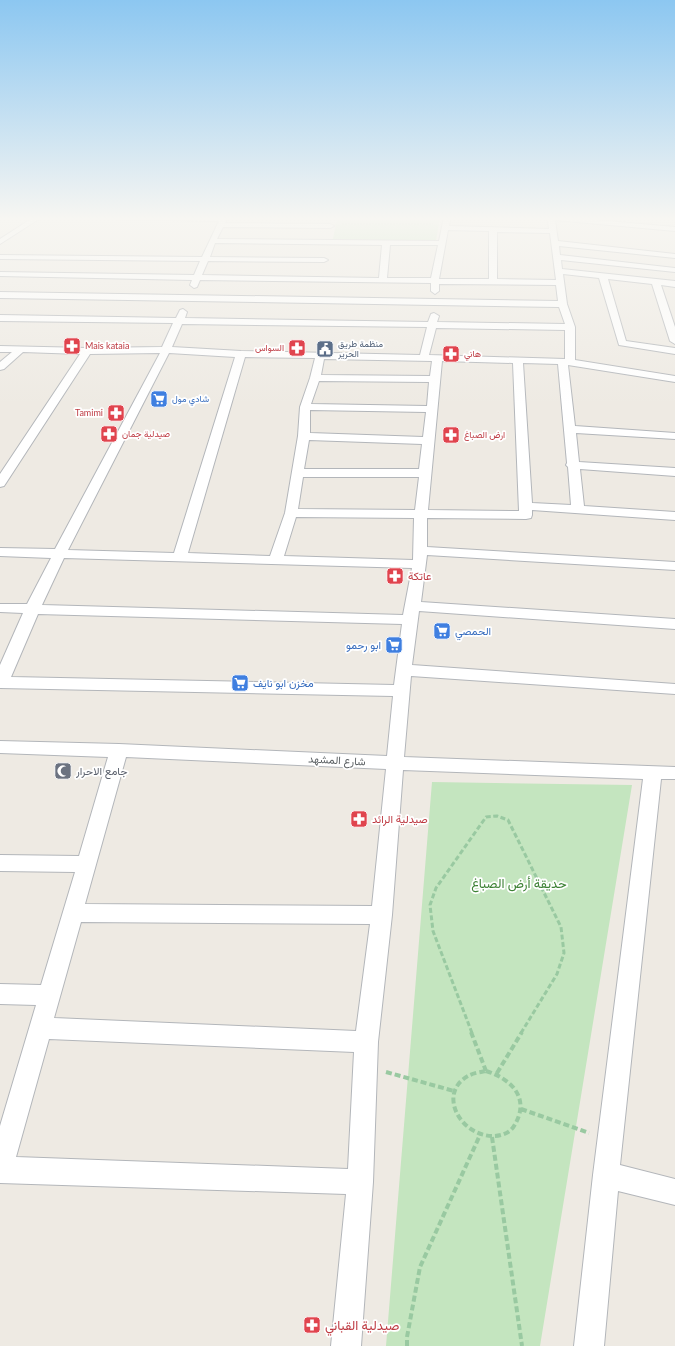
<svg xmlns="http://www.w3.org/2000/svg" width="675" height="1346" font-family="Lato,Vazirmatn,sans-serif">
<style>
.green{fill:#c4e5bf}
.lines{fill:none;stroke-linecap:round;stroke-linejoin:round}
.street-casing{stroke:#b3b6ba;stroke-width:2}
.path-far2{stroke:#99c9a1;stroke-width:1;stroke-dasharray:2 1;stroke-linecap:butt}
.path-far1{stroke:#99c9a1;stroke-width:3;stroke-dasharray:5 2.5;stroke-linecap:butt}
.path{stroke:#99c9a1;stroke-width:4;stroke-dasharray:6 3;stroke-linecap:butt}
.street{fill:#fff;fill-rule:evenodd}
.labels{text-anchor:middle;stroke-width:3.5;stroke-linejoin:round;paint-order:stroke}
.far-service-label{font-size:9px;fill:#4e5e75;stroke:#fff;text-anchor:start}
.far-health-label{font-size:9px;fill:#be3a42;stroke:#fff;text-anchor:start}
.far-shop-label{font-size:9px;fill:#366cbe;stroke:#fff;text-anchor:start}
.health-label{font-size:11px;fill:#be3a42;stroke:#fff;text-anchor:start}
.shop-label{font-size:11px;fill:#366cbe;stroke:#fff;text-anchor:start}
.street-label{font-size:11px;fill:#5b6063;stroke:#fff}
.worship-label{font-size:11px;fill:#5b616d;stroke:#fff;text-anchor:start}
.near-park-label{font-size:13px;fill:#3c8134;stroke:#fff}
.near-health-label{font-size:13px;fill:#be3a42;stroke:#fff;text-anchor:start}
</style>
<rect width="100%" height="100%" fill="#eeeae3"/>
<path class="green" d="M 337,217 L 440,217 L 436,241 L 333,239 Z
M 432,782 L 632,785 L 540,1346 L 386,1346 Z"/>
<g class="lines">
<defs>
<path id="street" d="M 34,217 L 42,217 L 0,244 L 0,239 Z
M 104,217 L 228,217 L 225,223 L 330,224 L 334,226 L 330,228 L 223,227 L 217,239 L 439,241 L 444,217 L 451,217 L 449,226 L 549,229 L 548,220 L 540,218 L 539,217 L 562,217 L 675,227 L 675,231 L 555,220 L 558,241 L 675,254 L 675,258 L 559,246 L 560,255 L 675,268 L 675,272 L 561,260 L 562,269 L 675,281 L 675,287 L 661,285 L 675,327 L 675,344 L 670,341 L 652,284 L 608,279 L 626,341 L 675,348 L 675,354 L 619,345 L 599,278 L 563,274 L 567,304 L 575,327 L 575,360 L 675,376 L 675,382 L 568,365 L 575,426 L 675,433 L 675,439 L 576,433 L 579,462 L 675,468 L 675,476 L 580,469 L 584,506 L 675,512 L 675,520 L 532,510 L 532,515 L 531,518 L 526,519 L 427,518 L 427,547 L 675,562 L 675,570 L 427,555 L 421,602 L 675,619 L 675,629 L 419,611 L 412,665 L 675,684 L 675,694 L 411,676 L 404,757 L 675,767 L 675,779 L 661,779 L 620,1165 L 675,1179 L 675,1205 L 618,1191 L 604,1346 L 574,1346 L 593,1175 L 643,779 L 403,770 L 392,915 L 378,1042 L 373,1182 L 361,1346 L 331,1346 L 346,1194 L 0,1183 L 0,1126 L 36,1005 L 0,1004 L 0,984 L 41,985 L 75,872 L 0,871 L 0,855 L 79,856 L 108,757 L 0,753 L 0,741 L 119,744 L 387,756 L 393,696 L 0,688 L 0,665 L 23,613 L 0,612 L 0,604 L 27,604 L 51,558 L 0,556 L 0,548 L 55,549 L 160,353 L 90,354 L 6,483 L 4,486 L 0,487 L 0,474 L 80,354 L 23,352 L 4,369 L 0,370 L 0,362 L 12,352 L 0,352 L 0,346 L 87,348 L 162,347 L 173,323 L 0,321 L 0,315 L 176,318 L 180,310 L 183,309 L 187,312 L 185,318 L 428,322 L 431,314 L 434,313 L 439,316 L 437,322 L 565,324 L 559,307 L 0,298 L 0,292 L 558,301 L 556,285 L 439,284 L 439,291 L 435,294 L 431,291 L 431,283 L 200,280 L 197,287 L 194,288 L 190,285 L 192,280 L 0,276 L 0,272 L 194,275 L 200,261 L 0,259 L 0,255 L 202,257 L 219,221 L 108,219 ZM 448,230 L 489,231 L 489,279 L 439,279 ZM 497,232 L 550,233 L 556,280 L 497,279 ZM 215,243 L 382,245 L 379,278 L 202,275 L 208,261 L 324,262 L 328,260 L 324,258 L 210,257 ZM 390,245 L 438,245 L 431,278 L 387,278 ZM 182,324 L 427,327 L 420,355 L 241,351 L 172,347 ZM 436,328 L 565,330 L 565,359 L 429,355 ZM 169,353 L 235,357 L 174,553 L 68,550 ZM 245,357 L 315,358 L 310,378 L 300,407 L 298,436 L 285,513 L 270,556 L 188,553 ZM 324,359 L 432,361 L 430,376 L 321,375 ZM 442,361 L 513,363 L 519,511 L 428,510 ZM 523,363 L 558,364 L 567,463 L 566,465 L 568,467 L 571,505 L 532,503 ZM 319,381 L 429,382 L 427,406 L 311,404 ZM 310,410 L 426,412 L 423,437 L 310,433 ZM 309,440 L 422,444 L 419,469 L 304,469 ZM 303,477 L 419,477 L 415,510 L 298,509 ZM 296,517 L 414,518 L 413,560 L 284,556 ZM 64,558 L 412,568 L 403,615 L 42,605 ZM 38,614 L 402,624 L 394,685 L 11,677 ZM 126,757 L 386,769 L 372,906 L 85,904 ZM 81,922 L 370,924 L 356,1031 L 54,1018 ZM 49,1039 L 354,1052 L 348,1169 L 16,1157 Z"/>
</defs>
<use href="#street" class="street-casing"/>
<path class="path-far2" d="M 342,224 L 433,224"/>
<path class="path-far1" d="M 472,1033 L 433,931 L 430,905 L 436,888 L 486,817 L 497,816 L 508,820 L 561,927 L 564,953 L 557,974 L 521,1033"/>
<path class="path" d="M 471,1032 L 486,1071
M 486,1071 C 512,1079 531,1099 514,1126 C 510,1133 501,1136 493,1136 C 460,1136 437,1093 468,1076 C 473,1073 481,1072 486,1071 Z
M 386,1072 L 454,1091
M 497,1073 L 522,1032
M 521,1109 L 589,1133
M 492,1137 L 522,1346
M 407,1346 L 407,1337 L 420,1267 L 480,1135"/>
<use href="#street" class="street"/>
</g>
<linearGradient id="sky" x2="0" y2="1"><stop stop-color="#8cc7f1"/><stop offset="0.54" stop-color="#f7f6f2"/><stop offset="1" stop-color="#f7f6f2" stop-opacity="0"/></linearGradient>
<rect width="675" height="405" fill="url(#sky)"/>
<defs>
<symbol id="pharmacy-square" viewBox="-11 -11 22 22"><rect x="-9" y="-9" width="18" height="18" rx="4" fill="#e0444e" stroke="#fff"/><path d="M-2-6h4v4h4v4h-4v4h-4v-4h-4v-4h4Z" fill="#fff"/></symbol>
<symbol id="civic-square" viewBox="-11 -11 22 22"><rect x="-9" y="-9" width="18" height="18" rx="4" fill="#5c6f8a" stroke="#fff"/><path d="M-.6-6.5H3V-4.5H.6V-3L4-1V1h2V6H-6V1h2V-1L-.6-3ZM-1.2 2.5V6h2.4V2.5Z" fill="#fff"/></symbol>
<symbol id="supermarket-square" viewBox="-11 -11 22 22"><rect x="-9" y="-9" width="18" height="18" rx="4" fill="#3f7fe0" stroke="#fff"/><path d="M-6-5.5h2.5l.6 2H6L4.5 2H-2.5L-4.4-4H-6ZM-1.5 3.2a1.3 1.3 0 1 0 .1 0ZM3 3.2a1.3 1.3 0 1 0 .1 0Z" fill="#fff"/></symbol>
<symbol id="mosque-square" viewBox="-11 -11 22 22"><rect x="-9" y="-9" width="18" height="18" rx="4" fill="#6b7280" stroke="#fff"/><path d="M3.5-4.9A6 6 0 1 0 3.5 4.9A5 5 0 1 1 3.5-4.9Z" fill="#fff"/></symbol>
</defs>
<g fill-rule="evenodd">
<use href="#pharmacy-square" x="62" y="336" width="20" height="20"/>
<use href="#pharmacy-square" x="287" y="338" width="20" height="20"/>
<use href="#civic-square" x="315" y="339" width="20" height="20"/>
<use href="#pharmacy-square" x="441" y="344" width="20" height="20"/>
<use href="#supermarket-square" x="149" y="389" width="20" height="20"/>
<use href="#pharmacy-square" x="106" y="403" width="20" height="20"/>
<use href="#pharmacy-square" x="99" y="424" width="20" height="20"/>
<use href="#pharmacy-square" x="441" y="425" width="20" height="20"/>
<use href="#pharmacy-square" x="385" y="566" width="20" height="20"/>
<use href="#supermarket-square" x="432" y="621" width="20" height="20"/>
<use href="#supermarket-square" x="384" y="635" width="20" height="20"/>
<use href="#supermarket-square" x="230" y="673" width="20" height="20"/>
<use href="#mosque-square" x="53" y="761" width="20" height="20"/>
<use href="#pharmacy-square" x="349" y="809" width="20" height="20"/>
<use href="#pharmacy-square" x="302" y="1315" width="20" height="20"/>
</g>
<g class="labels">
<g class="far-service-label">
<text x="338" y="347">منظمة طريق<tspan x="338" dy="10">الحرير</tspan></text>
</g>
<g class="far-health-label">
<text x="85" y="349">Mais kataia</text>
<text x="284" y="351" text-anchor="end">السواس</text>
<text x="464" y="357">هاني</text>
<text x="103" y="416" text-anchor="end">Tamimi</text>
<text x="122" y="437">صيدلية جمان</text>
<text x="464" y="438">ارض الصباغ</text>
</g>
<g class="far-shop-label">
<text x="172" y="402">شادي مول</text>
</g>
<g class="health-label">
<text x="408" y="580">عاتكة</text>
<text x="372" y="823">صيدلية الرائد</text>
</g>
<g class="shop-label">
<text x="455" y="635">الحمصي</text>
<text x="381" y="649" text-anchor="end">ابو رحمو</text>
<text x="253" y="687">مخزن ابو نايف</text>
</g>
<g class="street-label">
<text transform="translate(337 760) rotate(3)" y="4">شارع المشهد</text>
</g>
<g class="worship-label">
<text x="76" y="775">جامع الاحرار</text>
</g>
<g class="near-park-label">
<text x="519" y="888">حديقة أرض الصباغ</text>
</g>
<g class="near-health-label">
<text x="325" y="1330">صيدلية القباني</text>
</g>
</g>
</svg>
